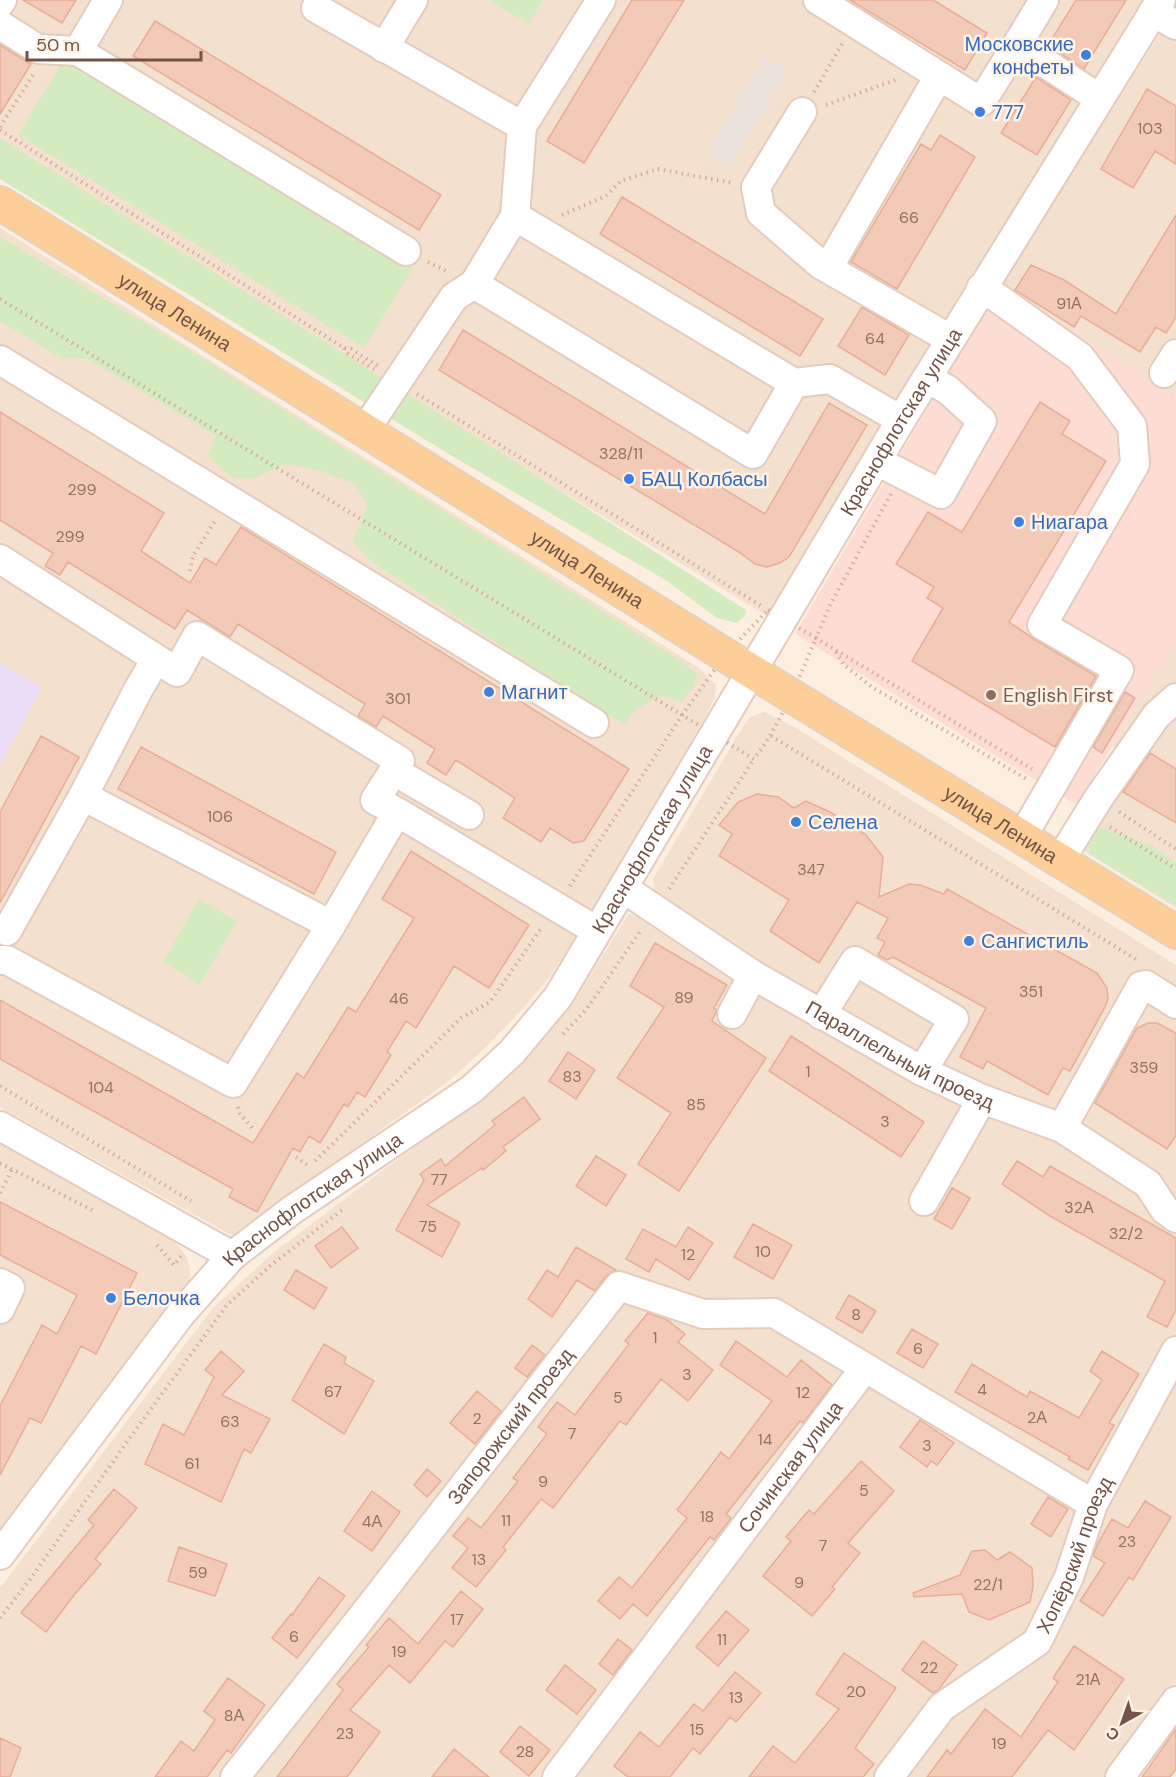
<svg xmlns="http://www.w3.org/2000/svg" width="1176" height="1777" font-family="'DM Sans',sans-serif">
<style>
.residential{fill:#f4e0cf}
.commercial{fill:#fddcd4}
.industrial{fill:#ebe2dc}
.education{fill:#ecddf9}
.green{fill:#d4eabf}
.building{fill:#f3cab7;stroke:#e6ae97;stroke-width:1.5}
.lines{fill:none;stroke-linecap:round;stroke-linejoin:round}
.minor-casing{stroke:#e3ccbf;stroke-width:32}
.major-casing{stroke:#dbd2cf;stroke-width:36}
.path{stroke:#d7ad9b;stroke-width:4;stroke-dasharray:1.5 4.5;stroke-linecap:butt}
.minor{stroke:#fff;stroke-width:28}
.major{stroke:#fdce97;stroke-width:33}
.shop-dot{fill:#3f7fe0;stroke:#fff3e7;stroke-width:2}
.education-dot{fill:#8d6e63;stroke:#fff3e7;stroke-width:2}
.labels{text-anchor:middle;stroke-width:5;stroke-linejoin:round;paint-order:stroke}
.number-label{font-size:16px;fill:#947163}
.shop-label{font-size:20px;fill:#366cbe;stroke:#fff3e7;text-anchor:start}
.street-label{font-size:20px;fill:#745347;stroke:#fff3e7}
.education-label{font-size:20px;fill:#785e54;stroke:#fff3e7;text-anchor:start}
</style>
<rect width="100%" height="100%" fill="#fdefe0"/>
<path class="residential" d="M 0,0 L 1147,0 L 769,617 L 403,395 L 0,139 Z
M 1176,9 L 1176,392 L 1175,397 L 1000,285 Z
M 0,228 L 699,668 L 716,685 L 715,696 L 708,712 L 593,912 L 549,978 L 526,1005 L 486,1047 L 449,1081 L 297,1190 L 245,1232 L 233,1236 L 0,1107 Z
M 1176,640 L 1176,908 L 1071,843 L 1127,756 L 1112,746 Z
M 764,712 L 791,725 L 1176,965 L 1176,1687 L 1111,1777 L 0,1777 L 0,1588 L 212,1309 L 274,1252 L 481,1097 L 522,1062 L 575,999 L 629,914 L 639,916 L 654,893 L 653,879 L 742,728 L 750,717 Z
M 0,1140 L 168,1232 L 186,1256 L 190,1268 L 190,1278 L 184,1290 L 0,1530 Z"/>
<path class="commercial" d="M 1000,285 L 1176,397 L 1176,640 L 1077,805 L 795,634 Z"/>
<path class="industrial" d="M 764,57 L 788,71 L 730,167 L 707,153 Z"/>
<path class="education" d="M 0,663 L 42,688 L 0,765 Z"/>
<path class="green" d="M 488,0 L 543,0 L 529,24 Z
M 66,56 L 413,268 L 364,348 L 18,135 Z
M 0,138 L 454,423 L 746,610 L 745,616 L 737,623 L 717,618 L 667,581 L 452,456 L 0,179 Z
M 0,237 L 180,344 L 682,662 L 697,674 L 694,687 L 682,701 L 659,696 L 633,712 L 624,725 L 379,567 L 352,542 L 368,506 L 355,484 L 318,470 L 286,464 L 252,479 L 231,478 L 208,455 L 216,436 L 88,359 L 61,358 L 0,321 Z
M 1099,827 L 1152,846 L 1176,862 L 1176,906 L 1091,855 L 1087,841 Z
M 199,899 L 237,921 L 200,984 L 163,962 Z"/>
<path class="building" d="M 23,0 L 76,0 L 62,23 Z
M 632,0 L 684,0 L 584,163 L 547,141 Z
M 850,0 L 933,0 L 987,33 L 965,70 Z
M 1076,0 L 1126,0 L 1084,69 L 1048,45 Z
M 155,21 L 441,195 L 419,230 L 133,56 Z
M 0,45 L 31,64 L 0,114 Z
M 1036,77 L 1071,100 L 1037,155 L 1001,133 Z
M 1147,89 L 1176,106 L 1176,164 L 1155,151 L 1133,188 L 1101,169 Z
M 940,135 L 975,157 L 897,289 L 851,262 L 921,144 L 931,150 Z
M 622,197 L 823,319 L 800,356 L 600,234 Z
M 1176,215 L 1176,317 L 1166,333 L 1156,327 L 1140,352 L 1081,316 L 1074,327 L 1015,290 L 1031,265 L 1064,280 L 1116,314 Z
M 862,307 L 909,335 L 885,375 L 838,346 Z
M 463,330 L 765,514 L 829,403 L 867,425 L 789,557 L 780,563 L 767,567 L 755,564 L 739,552 L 439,370 Z
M 1040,402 L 1070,421 L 1062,434 L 1106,461 L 1009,622 L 1034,639 L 1096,676 L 1055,747 L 912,661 L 943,608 L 927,598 L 934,587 L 896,564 L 928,512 L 962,532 Z
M 0,412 L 164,513 L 141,551 L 190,583 L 205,558 L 216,565 L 241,527 L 629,769 L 584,841 L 573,843 L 550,828 L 541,842 L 503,818 L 515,798 L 456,760 L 446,775 L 427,763 L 435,749 L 383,716 L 376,727 L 358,716 L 365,704 L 238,624 L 230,637 L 187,610 L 175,629 L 68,562 L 60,575 L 45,566 L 53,553 L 0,520 Z
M 1125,692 L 1135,698 L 1102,753 L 1093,747 Z
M 41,736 L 79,757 L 0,903 L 0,812 Z
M 141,747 L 336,852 L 314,894 L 118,789 Z
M 1150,753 L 1176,769 L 1176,823 L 1123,792 Z
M 757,794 L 778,797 L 794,808 L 806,801 L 830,812 L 866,835 L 883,857 L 879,897 L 909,884 L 920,885 L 944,894 L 947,889 L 1097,973 L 1107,988 L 1108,999 L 1105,1007 L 1070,1071 L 1063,1068 L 1048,1095 L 987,1061 L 983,1069 L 960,1057 L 986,1008 L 893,957 L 887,960 L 878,955 L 885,942 L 877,938 L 888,918 L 857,902 L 819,963 L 770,931 L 789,900 L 719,856 L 732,834 L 719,825 L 738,802 Z
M 411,851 L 529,925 L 489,988 L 454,966 L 416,1028 L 406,1021 L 387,1052 L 391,1055 L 365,1097 L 357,1092 L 348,1107 L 344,1104 L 320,1143 L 309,1136 L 300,1152 L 293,1148 L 257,1212 L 229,1197 L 233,1189 L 0,1059 L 0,1000 L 253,1143 L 297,1073 L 304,1078 L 348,1007 L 356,1012 L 414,918 L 382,899 Z
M 655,943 L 727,985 L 714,1008 L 717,1010 L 712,1021 L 766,1058 L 679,1191 L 638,1164 L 671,1113 L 617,1078 L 664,1007 L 630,986 Z
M 1148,1023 L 1157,1023 L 1176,1033 L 1176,1135 L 1167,1149 L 1095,1103 L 1137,1028 Z
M 791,1036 L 924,1122 L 901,1157 L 769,1071 Z
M 568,1052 L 595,1070 L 576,1099 L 549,1081 Z
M 524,1097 L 540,1119 L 503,1147 L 506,1151 L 483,1170 L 482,1168 L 427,1205 L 460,1223 L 442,1257 L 396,1230 L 424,1180 L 420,1174 L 441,1159 L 445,1166 L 495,1125 L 492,1121 Z
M 596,1156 L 626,1175 L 606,1206 L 576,1186 Z
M 1017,1161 L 1043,1177 L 1050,1166 L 1176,1238 L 1176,1310 L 1167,1327 L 1147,1317 L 1165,1281 L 1050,1216 L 1002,1184 Z
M 952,1188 L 970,1198 L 952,1229 L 934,1219 Z
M 0,1202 L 137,1273 L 96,1354 L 81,1346 L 41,1423 L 30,1418 L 0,1475 L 0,1406 L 42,1325 L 57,1334 L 77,1295 L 0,1255 Z
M 753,1224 L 792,1245 L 773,1279 L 734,1257 Z
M 342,1227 L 358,1248 L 331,1268 L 315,1246 Z
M 688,1227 L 713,1243 L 689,1280 L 656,1259 L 649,1272 L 626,1259 L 643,1229 L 676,1247 Z
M 576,1247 L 616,1270 L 606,1276 L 595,1291 L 577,1280 L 552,1317 L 528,1299 L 547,1270 L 558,1277 Z
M 296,1270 L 327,1288 L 314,1309 L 284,1290 Z
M 849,1295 L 876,1311 L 862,1333 L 836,1318 Z
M 648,1313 L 667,1320 L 685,1334 L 678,1342 L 713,1370 L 688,1401 L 661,1379 L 626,1425 L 620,1421 L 553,1508 L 541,1499 L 503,1547 L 506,1550 L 476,1587 L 452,1568 L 468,1548 L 453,1536 L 468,1518 L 481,1528 L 518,1481 L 513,1478 L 547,1434 L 538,1427 L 557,1402 L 575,1415 L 629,1344 L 625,1341 Z
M 912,1329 L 938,1344 L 923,1368 L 897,1353 Z
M 736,1341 L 787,1377 L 801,1360 L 832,1385 L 803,1423 L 800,1421 L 726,1514 L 731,1518 L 714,1540 L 710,1537 L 647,1616 L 633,1604 L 620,1619 L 598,1601 L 619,1577 L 632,1588 L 687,1518 L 677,1510 L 701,1479 L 721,1452 L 729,1459 L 772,1401 L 720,1365 Z
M 324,1344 L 346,1357 L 344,1363 L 374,1381 L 344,1434 L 292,1400 Z
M 532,1345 L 545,1355 L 527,1377 L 515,1368 Z
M 221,1351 L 244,1371 L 222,1395 L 270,1419 L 251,1453 L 244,1449 L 221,1502 L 145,1464 L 163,1424 L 184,1435 L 214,1377 L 205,1370 Z
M 1102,1351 L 1139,1374 L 1109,1423 L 1114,1425 L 1088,1470 L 1068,1459 L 1070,1457 L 955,1392 L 972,1364 L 1027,1397 L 1030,1391 L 1079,1418 L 1102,1380 L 1090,1371 Z
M 477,1391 L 501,1411 L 475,1444 L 450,1423 Z
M 920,1420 L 954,1443 L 937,1465 L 931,1461 L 927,1467 L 900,1447 Z
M 861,1461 L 894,1491 L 848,1543 L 860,1553 L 832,1587 L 835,1589 L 812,1616 L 763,1576 L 791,1541 L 786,1537 L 809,1510 L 814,1514 Z
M 427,1469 L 441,1481 L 427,1497 L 414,1485 Z
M 114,1489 L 137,1508 L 95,1559 L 101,1564 L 75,1594 L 46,1632 L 21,1613 L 94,1525 L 88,1520 Z
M 372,1491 L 400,1512 L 372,1551 L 344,1531 Z
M 1048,1497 L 1068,1509 L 1051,1537 L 1031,1524 Z
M 1145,1501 L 1171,1517 L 1133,1580 L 1129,1577 L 1103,1616 L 1080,1601 L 1105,1563 L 1093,1556 L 1098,1543 L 1112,1519 L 1128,1528 Z
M 179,1547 L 227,1564 L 215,1596 L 168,1581 Z
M 985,1550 L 997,1560 L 1010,1552 L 1032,1568 L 1033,1586 L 1030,1602 L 989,1620 L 969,1612 L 962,1594 L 914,1597 L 913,1593 L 960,1575 L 972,1551 Z
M 319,1577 L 345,1596 L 297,1658 L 272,1638 L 291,1614 L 292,1615 Z
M 461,1591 L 483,1609 L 453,1647 L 445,1641 L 410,1683 L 389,1665 L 350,1710 L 380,1732 L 347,1777 L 277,1777 L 343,1690 L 337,1684 L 369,1647 L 366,1645 L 389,1618 L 418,1644 Z
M 726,1611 L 749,1630 L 718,1666 L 696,1647 Z
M 618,1639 L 632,1650 L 613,1675 L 599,1664 Z
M 923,1641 L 957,1665 L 939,1689 L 933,1693 L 902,1670 Z
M 1074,1646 L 1124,1679 L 1074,1750 L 1048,1730 L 1012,1777 L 927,1777 L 947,1750 L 951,1754 L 985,1709 L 1021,1737 L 1058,1682 L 1053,1678 Z
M 844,1653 L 896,1688 L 855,1748 L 874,1764 L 863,1777 L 749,1777 L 773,1746 L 795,1763 L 839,1709 L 816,1694 Z
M 565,1665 L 596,1690 L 577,1714 L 546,1690 Z
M 735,1672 L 761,1693 L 736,1722 L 730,1717 L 700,1754 L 693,1748 L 670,1777 L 628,1777 L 614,1766 L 640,1732 L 659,1747 L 694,1704 L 703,1711 Z
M 228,1678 L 265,1705 L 231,1753 L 227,1750 L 207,1777 L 155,1777 L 181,1741 L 194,1751 L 215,1720 L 204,1711 Z
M 520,1726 L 550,1750 L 529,1776 L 500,1752 Z
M 1176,1729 L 1176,1769 L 1170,1777 L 1142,1777 Z
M 0,1738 L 21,1748 L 10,1777 L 0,1777 Z
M 454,1749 L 489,1777 L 432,1777 Z"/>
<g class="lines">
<defs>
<g id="minor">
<path d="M 818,0 L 981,102 L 1017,45"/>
<path d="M 1044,0 L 1017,45 L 1099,98"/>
<path d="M 0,3 L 2,0"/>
<path d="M 316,8 L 522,126"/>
<path d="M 1153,12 L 1176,25"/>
<path d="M 0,25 L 38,49 L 78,51 L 108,0"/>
<path d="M 384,48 L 413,0"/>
<path d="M 78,51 L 406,251"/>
<path d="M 802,112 L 756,187 L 761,213 L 820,264 L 950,339"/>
<path d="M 515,216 L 522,126 L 601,0"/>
<path d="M 828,268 L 939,76"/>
<path d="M 474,284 L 753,454 L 794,383"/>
<path d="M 981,288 L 999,299 L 1080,357 L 1132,426 L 1135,464 L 1042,625 L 1119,670 L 1022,837"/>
<path d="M 0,360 L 594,723"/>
<path d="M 1164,373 L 1176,354"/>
<path d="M 365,430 L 454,297 L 474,284 L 515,216 L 794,383 L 830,379 L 901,420"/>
<path d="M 877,461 L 941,494 L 982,421 L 948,390 L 927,378"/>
<path d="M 0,559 L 177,672 L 197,636 L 400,761 L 375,800 L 397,812"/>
<path d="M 394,771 L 469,815"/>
<path d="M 83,796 L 138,690 L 156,659"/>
<path d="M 1060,860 L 1098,799 L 1156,716 L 1176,698"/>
<path id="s1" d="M 623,888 L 753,975 L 922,1071 L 982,1099 L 1062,1128 L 1148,1184 L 1165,1210 L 1176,1218"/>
<path d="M 7,931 L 83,796 L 331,925"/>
<path d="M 0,960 L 7,960 L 233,1083 L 331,925 L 397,812 L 597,931"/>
<path d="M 732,1014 L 753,975"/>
<path d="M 821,1015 L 855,961 L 954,1019 L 922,1071"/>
<path d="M 0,1126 L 232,1256"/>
<path d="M 1062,1128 L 1141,986 L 1146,985 L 1176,1004"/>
<path d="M 924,1201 L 982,1099"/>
<path d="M 0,1283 L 10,1288 L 0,1309"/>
<path id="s2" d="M 0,1555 L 180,1315 L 232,1256 L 292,1210 L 472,1089 L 512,1052 L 558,997 L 901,420 L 1161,0"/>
<path id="s3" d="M 235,1777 L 362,1617 L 619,1286 L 703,1314 L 774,1313 L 1093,1504"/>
<path id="s4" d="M 557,1777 L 864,1369"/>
<path id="s5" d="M 889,1777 L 942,1707 L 1037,1642 L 1069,1577 L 1093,1504 L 1176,1351"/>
<path d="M 1120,1777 L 1176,1701"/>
</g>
<g id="major">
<path id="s6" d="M 0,203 L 725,655 L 1176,932"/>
</g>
</defs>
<use href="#minor" class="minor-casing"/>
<use href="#major" class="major-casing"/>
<path class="path" d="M 814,92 L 842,44
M 826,105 L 898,79
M 0,127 L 35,72
M 0,130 L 344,348 L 351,349 L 378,366
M 562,215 L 606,196 L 621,181 L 658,169 L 733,183
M 428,262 L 448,272
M 0,299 L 682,715 L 570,886
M 344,348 L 347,353 L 377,371
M 417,394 L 763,607
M 891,494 L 830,605 L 816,638 L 1032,769
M 190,571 L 193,556 L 215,521
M 768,610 L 816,638 C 798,680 782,722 754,759 L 682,715 L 725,655 Z
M 836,652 L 844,665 L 872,687 L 1028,780
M 771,736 L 1139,961
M 1119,812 L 1176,849
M 1110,827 L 1176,869
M 669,889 L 754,759
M 563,1034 L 586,1010 L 641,930
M 0,1086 L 191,1201
M 238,1107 L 240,1114 L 254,1130
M 296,1157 L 310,1167
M 315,1161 L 461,1018 L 490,1002 L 542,927
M 0,1163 L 96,1212
M 0,1193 L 12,1169
M 157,1245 L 174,1265 L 181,1256
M 0,1618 L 31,1578 L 129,1439 L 227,1305 L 270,1266 L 342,1210"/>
<use href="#minor" class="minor"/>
<use href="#major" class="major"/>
</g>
<g class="shop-dot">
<circle cx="1086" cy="55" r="6"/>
<circle cx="980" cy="112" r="6"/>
<circle cx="629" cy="479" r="6"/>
<circle cx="1019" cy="522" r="6"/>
<circle cx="489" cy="692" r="6"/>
<circle cx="796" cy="822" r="6"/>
<circle cx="969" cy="941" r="6"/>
<circle cx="111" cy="1298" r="6"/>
</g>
<circle class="education-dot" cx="991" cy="695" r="6"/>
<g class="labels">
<g class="number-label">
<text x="1150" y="134">103</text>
<text x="909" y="223">66</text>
<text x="1069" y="309">91А</text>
<text x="875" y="344">64</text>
<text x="621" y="459">328/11</text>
<text x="82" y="495">299</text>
<text x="70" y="542">299</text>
<text x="398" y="704">301</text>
<text x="220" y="822">106</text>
<text x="811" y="875">347</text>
<text x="1031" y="997">351</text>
<text x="684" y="1003">89</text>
<text x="399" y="1004">46</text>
<text x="1144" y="1073">359</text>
<text x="808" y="1077">1</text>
<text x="572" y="1082">83</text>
<text x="101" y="1093">104</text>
<text x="696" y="1110">85</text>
<text x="885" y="1127">3</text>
<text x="439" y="1185">77</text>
<text x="1079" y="1213">32А</text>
<text x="428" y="1232">75</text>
<text x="1126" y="1239">32/2</text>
<text x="763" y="1257">10</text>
<text x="688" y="1260">12</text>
<text x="856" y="1320">8</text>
<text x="655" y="1343">1</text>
<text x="918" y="1354">6</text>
<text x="687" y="1380">3</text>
<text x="982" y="1395">4</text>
<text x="333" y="1397">67</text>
<text x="803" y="1398">12</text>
<text x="618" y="1403">5</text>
<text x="1037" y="1423">2А</text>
<text x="477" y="1424">2</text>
<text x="230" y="1427">63</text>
<text x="572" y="1439">7</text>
<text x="765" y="1445">14</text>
<text x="927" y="1451">3</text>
<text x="192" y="1469">61</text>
<text x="543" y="1487">9</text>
<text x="864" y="1496">5</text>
<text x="707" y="1522">18</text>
<text x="506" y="1526">11</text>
<text x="372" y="1527">4А</text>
<text x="1127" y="1547">23</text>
<text x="823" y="1551">7</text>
<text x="479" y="1565">13</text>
<text x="198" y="1578">59</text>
<text x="799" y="1588">9</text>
<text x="988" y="1590">22/1</text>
<text x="457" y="1625">17</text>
<text x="294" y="1642">6</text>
<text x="722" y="1645">11</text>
<text x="399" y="1657">19</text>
<text x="929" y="1673">22</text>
<text x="1088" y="1685">21А</text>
<text x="856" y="1697">20</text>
<text x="736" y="1703">13</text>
<text x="234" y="1721">8А</text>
<text x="697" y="1735">15</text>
<text x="345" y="1739">23</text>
<text x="999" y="1749">19</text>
<text x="525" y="1757">28</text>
</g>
<g class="shop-label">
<text x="1074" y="51" text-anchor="end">Московские<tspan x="1074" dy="23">конфеты</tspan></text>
<text x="992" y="119">777</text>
<text x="641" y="486">БАЦ Колбасы</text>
<text x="1031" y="529">Ниагара</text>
<text x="501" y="699">Магнит</text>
<text x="808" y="829">Селена</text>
<text x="981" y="948">Сангистиль</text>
<text x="123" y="1305">Белочка</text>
</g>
<g class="street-label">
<text dy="7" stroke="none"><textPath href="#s6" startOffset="206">улица Ленина</textPath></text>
<text dy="7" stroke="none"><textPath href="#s2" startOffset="1467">Краснофлотская улица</textPath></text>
<text dy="7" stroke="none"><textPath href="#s6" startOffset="692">улица Ленина</textPath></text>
<text dy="7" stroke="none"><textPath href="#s6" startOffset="1178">улица Ленина</textPath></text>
<text dy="7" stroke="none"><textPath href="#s2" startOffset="981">Краснофлотская улица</textPath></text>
<text dy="7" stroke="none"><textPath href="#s1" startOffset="324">Параллельный проезд</textPath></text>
<text dy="7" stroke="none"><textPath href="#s2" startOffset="477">Краснофлотская улица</textPath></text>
<text dy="7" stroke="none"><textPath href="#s3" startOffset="446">Запорожский проезд</textPath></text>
<text dy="7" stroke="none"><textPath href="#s4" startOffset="388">Сочинская улица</textPath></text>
<text dy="7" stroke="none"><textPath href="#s5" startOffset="298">Хопёрский проезд</textPath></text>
</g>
<g class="education-label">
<text x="1003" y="702">English First</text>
</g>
</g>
<g transform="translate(1122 1723) rotate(220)" stroke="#fff3e7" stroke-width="4.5" paint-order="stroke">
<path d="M0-4.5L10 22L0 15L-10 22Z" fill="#745347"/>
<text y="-9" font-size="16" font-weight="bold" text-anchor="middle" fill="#745347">С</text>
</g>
<path d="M27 51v9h174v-9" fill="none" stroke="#745347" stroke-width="3"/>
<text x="36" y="51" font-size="18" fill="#745347" stroke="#fff3e7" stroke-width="4.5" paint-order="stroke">50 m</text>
</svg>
